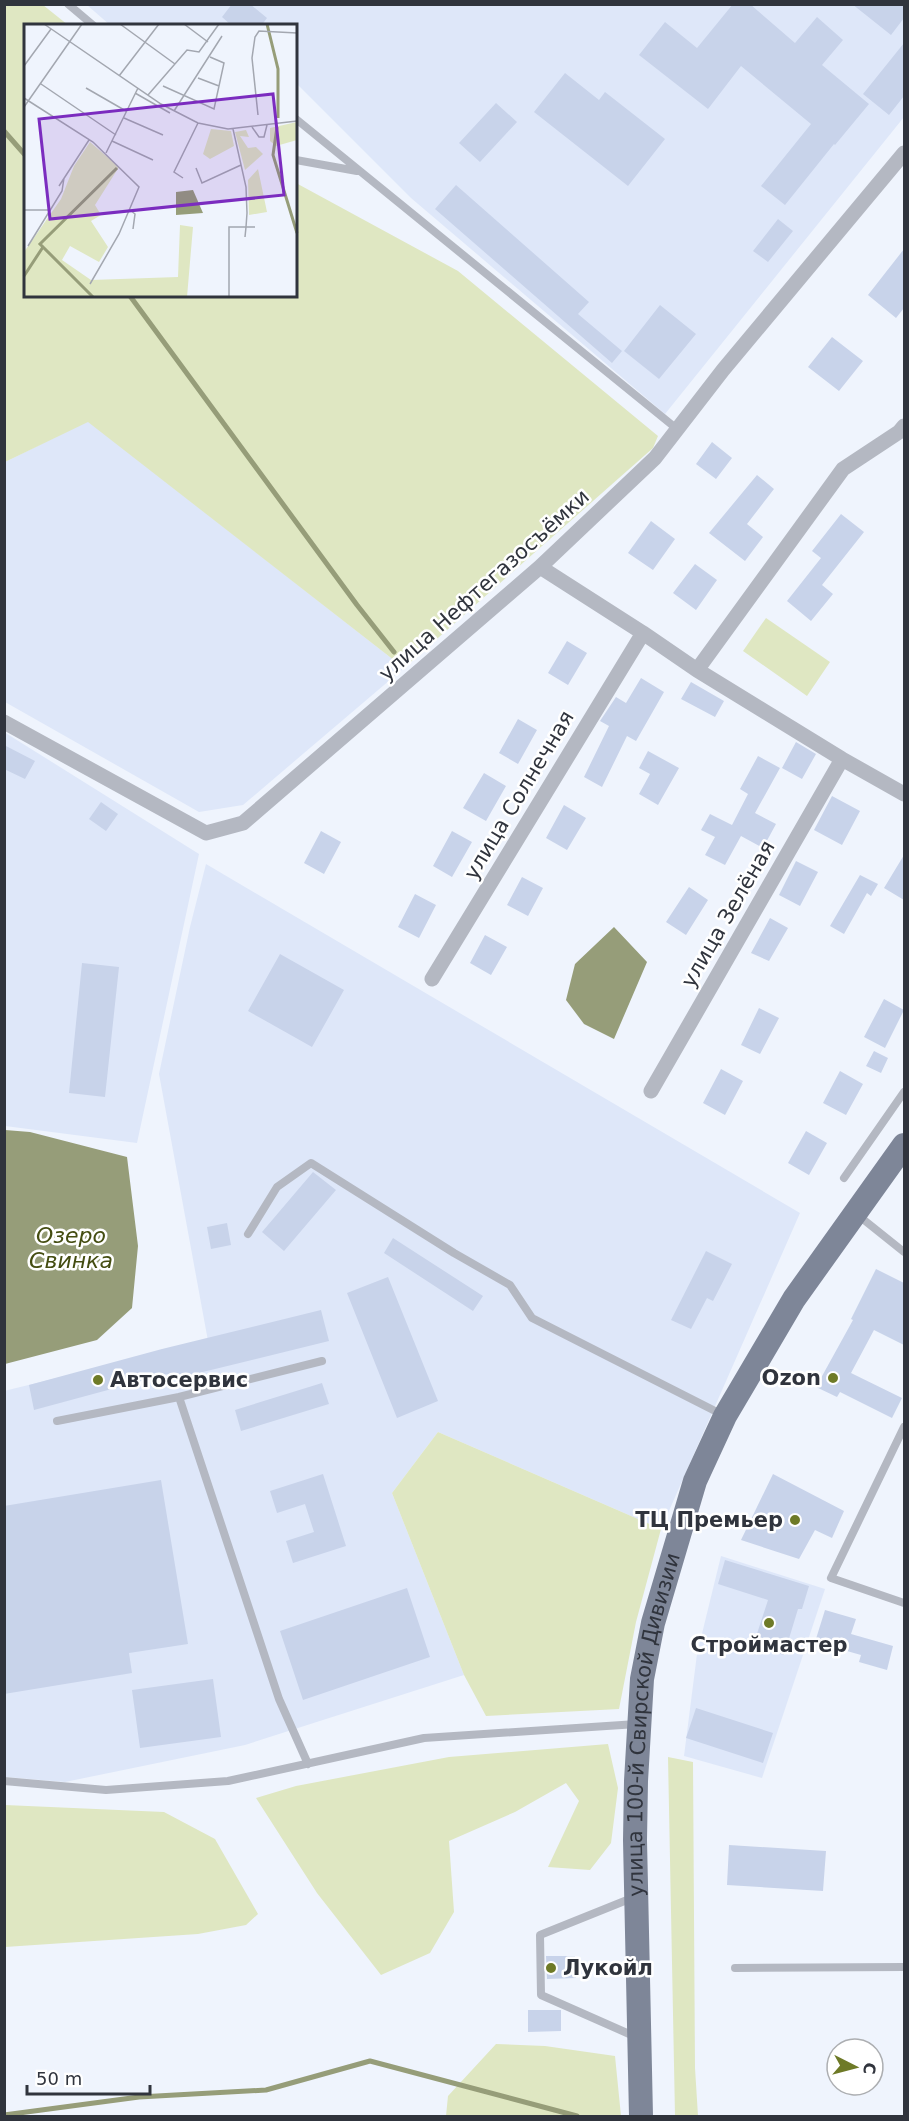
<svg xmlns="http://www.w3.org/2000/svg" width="909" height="2121" font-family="'DejaVu Sans',sans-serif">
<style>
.built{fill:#dee7f9}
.green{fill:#dfe7c2}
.water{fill:#969d79}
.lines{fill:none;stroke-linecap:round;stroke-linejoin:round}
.stream{stroke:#969d79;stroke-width:5}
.building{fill:#c8d3ea}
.service{stroke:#b4b8c2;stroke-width:8}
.minor{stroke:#b4b8c2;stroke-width:15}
.primary{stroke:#7e8698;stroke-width:24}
.poi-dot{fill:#6e7a27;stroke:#fff;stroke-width:2}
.labels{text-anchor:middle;stroke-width:5;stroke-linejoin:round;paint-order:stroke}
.street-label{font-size:21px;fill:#30343d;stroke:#fff}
.poi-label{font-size:21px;font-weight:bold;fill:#30343d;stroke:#fff;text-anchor:end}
.water-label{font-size:22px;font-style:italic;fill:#444d11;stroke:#fff}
.inset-river{fill:none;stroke:#969d79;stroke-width:3}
.inset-road{fill:none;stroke:#a3a7b0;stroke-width:1.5}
.view{fill:#7b2cbf;fill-opacity:0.15;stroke:#7b2cbf;stroke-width:3}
.inset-edge{fill:none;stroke:#30343d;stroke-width:3}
</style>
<rect width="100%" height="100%" fill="#eff4fd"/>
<path class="built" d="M 87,5 L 904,5 L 904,117 L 665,414 L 411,198 L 296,83 L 296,26 L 110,25 Z
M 88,421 L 404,668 L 243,805 L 199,812 L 5,702 L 5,462 Z
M 4,732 L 199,854 L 137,1143 L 5,1126 Z
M 206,864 L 800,1213 L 661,1529 L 438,1432 L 392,1493 L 464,1675 L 245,1745 L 65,1782 L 5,1777 L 4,1391 L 208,1341 L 159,1074 L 190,927 Z
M 721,1556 L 825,1589 L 762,1778 L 684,1756 L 697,1654 Z"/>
<path class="green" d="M 5,4 L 43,5 L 68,25 L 26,26 L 26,296 L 296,296 L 296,183 L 458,271 L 658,436 L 653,448 L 404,668 L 88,422 L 5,462 Z
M 766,618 L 830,662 L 807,696 L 743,651 Z
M 438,1432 L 661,1529 L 636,1622 L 619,1709 L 486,1716 L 464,1675 L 392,1493 Z
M 608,1744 L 618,1788 L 611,1843 L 590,1870 L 548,1867 L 579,1801 L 566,1783 L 515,1812 L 449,1841 L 454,1912 L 430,1953 L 381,1975 L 317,1893 L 256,1798 L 296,1786 L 449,1757 Z
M 668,1757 L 693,1762 L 695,2068 L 698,2116 L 675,2116 Z
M 5,1805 L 164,1812 L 215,1839 L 258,1914 L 246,1925 L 198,1934 L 5,1947 Z
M 496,2044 L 545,2046 L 615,2056 L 621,2116 L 446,2116 L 448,2096 Z"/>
<path class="water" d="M 614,927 L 647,962 L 614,1039 L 584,1024 L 566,1000 L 575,964 Z
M 5,1130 L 30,1132 L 127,1157 L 138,1246 L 132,1308 L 97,1340 L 5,1364 Z"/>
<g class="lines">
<path class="stream" d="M 4,131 L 26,156
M 130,296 L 357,605 L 394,652
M 4,2115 L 139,2097 L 266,2090 L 370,2061 L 577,2116"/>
</g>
<path class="building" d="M 232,4 L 250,4 L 267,18 L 261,26 L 232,26 L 222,17 Z
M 733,4 L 750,4 L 795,43 L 817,17 L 843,40 L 822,65 L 869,104 L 835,145 L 834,144 L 785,205 L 761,186 L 811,124 L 741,66 L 708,109 L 639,55 L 665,22 L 697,48 Z
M 852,4 L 904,4 L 904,18 L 891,35 Z
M 904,43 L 904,96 L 889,115 L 863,94 Z
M 565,73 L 599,100 L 605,92 L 665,139 L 628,186 L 534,112 Z
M 496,103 L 517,122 L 480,162 L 459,143 Z
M 456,185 L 589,302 L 578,314 L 622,351 L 612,363 L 435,209 Z
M 778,219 L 793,231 L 768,262 L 753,251 Z
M 904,249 L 904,308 L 896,318 L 868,295 Z
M 660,305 L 696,334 L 659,379 L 624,351 Z
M 832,337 L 863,361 L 839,391 L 808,367 Z
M 712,442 L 732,458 L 716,479 L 696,464 Z
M 757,475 L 774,489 L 747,524 L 763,537 L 745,561 L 709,533 Z
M 841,514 L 864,532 L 822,585 L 833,594 L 811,621 L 787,601 L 821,558 L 812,551 Z
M 651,521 L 675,539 L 653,570 L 628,553 Z
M 695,564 L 717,580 L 696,610 L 673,593 Z
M 567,641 L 587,653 L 568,685 L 548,673 Z
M 641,678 L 664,692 L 636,741 L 627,736 L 602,787 L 584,777 L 609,726 L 600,721 L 616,697 L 626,703 Z
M 691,682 L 724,701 L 715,717 L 681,699 Z
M 518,719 L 537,730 L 518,764 L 499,753 Z
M 796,742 L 816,754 L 802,779 L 782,768 Z
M 4,745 L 35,761 L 25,779 L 4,769 Z
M 648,751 L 679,768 L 658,805 L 639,794 L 650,774 L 639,768 Z
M 758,756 L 780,768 L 755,813 L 776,824 L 763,848 L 741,836 L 725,865 L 705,855 L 715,837 L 701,830 L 710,814 L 732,825 L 748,794 L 740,789 Z
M 484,773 L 506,786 L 486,821 L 463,808 Z
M 832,796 L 860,811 L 842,845 L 814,830 Z
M 101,802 L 118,814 L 106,831 L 89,819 Z
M 564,805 L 586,818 L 567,850 L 546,838 Z
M 321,831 L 341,842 L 324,874 L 304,863 Z
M 452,831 L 472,842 L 452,877 L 433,866 Z
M 904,855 L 904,900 L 884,888 Z
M 796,861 L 818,872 L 800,906 L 779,895 Z
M 860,875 L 878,884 L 871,896 L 867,893 L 844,934 L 830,926 Z
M 522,877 L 543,888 L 528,916 L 507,905 Z
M 689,887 L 708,900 L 686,935 L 666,922 Z
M 415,894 L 436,905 L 419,938 L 398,927 Z
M 770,918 L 788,928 L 769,961 L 751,953 Z
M 485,935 L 507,947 L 491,975 L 470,963 Z
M 280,954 L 344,990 L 312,1047 L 248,1011 Z
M 82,963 L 119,967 L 105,1097 L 69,1093 Z
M 884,999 L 904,1010 L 885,1048 L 864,1037 Z
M 759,1008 L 779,1018 L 760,1054 L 741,1045 Z
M 874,1051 L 888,1058 L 881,1073 L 866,1066 Z
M 721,1069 L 743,1081 L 725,1115 L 703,1103 Z
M 840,1071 L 863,1084 L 846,1115 L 823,1103 Z
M 806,1131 L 827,1143 L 809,1175 L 788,1163 Z
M 313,1172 L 336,1190 L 284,1251 L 262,1232 Z
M 227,1223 L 231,1245 L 211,1249 L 207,1227 Z
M 393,1238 L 483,1296 L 473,1311 L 384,1253 Z
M 706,1251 L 732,1264 L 713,1301 L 707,1298 L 691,1329 L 671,1320 Z
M 876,1269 L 904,1283 L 904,1345 L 874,1330 L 851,1373 L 902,1398 L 892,1418 L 840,1392 L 837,1397 L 816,1387 L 853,1320 L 851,1319 Z
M 388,1277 L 438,1401 L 397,1418 L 347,1293 Z
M 321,1310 L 329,1341 L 170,1380 L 167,1374 L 34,1410 L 29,1385 L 162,1349 Z
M 322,1383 L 329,1404 L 241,1431 L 235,1410 Z
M 323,1474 L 346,1546 L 293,1563 L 286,1541 L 314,1532 L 305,1504 L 277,1513 L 270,1491 Z
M 773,1474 L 844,1511 L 832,1538 L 815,1530 L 799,1559 L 741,1540 Z
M 161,1480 L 188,1644 L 129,1653 L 132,1673 L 4,1694 L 4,1506 Z
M 725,1560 L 809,1586 L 802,1609 L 798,1609 L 784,1655 L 753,1646 L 768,1600 L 718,1584 Z
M 407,1588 L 430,1657 L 303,1700 L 280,1631 Z
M 825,1610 L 856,1619 L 851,1634 L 893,1646 L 887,1670 L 859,1662 L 861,1655 L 815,1642 Z
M 213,1679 L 221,1737 L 140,1748 L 132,1690 Z
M 696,1708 L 773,1733 L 763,1763 L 686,1738 Z
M 729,1845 L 826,1851 L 823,1891 L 727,1885 Z
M 546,1956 L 575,1956 L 576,1978 L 547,1979 Z
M 528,2010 L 561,2010 L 561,2031 L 528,2032 Z"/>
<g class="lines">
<path class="service" d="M 68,4 L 94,26
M 296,119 L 677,429
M 296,160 L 357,171
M 844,1178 L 904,1092
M 859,1216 L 904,1252
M 248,1234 L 277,1187 L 311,1163 L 454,1253 L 510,1285 L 532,1318 L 721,1414
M 57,1421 L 179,1397
M 904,1427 L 831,1578 L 904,1603
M 308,1764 L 279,1699 L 179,1397 L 322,1361
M 4,1781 L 106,1790 L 228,1781 L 424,1738 L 637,1724
M 632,1898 L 540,1935 L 541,1995 L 636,2037
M 735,1968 L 904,1967"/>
<path class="minor" d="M 540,567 L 643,633 L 697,670 L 842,759 L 904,794
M 697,670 L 843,469 L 899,432 L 904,426
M 4,722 L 206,833 L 243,823 L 540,567 L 655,458 L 723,370 L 904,153
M 432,979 L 643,633
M 651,1091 L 842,759"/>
<path class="primary" id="s1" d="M 641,2116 L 635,1840 L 636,1781 L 642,1679 L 653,1623 L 695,1481 L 725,1416 L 794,1299 L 904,1145"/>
</g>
<g class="poi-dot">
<circle cx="833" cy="1378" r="6"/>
<circle cx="98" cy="1380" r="6"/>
<circle cx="795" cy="1520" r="6"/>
<circle cx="769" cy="1623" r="6"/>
<circle cx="551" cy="1968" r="6"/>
</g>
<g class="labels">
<g class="street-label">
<text transform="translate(484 585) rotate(-42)" y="7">улица Нефтегазосъёмки</text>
<text transform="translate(519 795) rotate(-59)" y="7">улица Солнечная</text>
<text transform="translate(728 914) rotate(-60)" y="7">улица Зелёная</text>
<text dy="7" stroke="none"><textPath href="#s1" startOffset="393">улица 100-й Свирской Дивизии</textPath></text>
</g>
<g class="poi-label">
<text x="821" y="1385">Ozon</text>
<text x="110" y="1387" text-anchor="start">Автосервис</text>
<text x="783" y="1527">ТЦ Премьер</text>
<text x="769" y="1652" text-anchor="middle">Строймастер</text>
<text x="563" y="1975" text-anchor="start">Лукойл</text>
</g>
<g class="water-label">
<text x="71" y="1243">Озеро<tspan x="71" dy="25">Свинка</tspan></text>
</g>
</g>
<g transform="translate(24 24)">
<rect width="273" height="273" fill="#eff4fd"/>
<path d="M 273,98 L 273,116 L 252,122 L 246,117 L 246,104 ZM 187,105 L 207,107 L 210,122 L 186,135 L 179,130 ZM 222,106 L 225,113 L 216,112 L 224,124 L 232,123 L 239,130 L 221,146 L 211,108 ZM 66,118 L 95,143 L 71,181 L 77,191 L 67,197 L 84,223 L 75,238 L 46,222 L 38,236 L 67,256 L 154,253 L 156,201 L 169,203 L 163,273 L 0,273 L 0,228 L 37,175 L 50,142 ZM 234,145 L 243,188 L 225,191 L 224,156 Z" fill="#dfe7c2"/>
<path d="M 169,166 L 179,189 L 152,191 L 152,168 Z" fill="#969d79"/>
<path class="inset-river" d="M 243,0 L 254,45 L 254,94M 253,103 L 249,131 L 273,209M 0,252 L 19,223M 69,273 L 16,220 L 93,144"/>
<path class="inset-road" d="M 20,0 L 137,80 L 174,99 L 204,105 L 273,97M 96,0 L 151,40M 160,0 L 184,18M 0,42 L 27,5M 95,52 L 135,0M 174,54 L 195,62M 17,60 L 92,111M 139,62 L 190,85 L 200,39 L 186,33M 62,64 L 102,87M 111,69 L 146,89M 124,71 L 163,26 L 175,28 L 195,0M 0,74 L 69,118 L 115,163 L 95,210 L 66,260M 0,83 L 58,0M 150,87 L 198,12M 234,91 L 228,34 L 231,13 L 235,7 L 273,9M 100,94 L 139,111M 228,103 L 235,113 L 240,113 L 243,101M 88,117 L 129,136M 82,129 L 114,64M 172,144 L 178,159 L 217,141M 159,154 L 150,148 L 174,99M 35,162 L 65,116M 0,186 L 26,186M 106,186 L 111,190 L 109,205M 221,213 L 222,203 L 231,203M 4,222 L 38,167 L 40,154M 205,273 L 205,203 L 222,203 L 223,189 L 222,163 L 209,105"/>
<path class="view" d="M 249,70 L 260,171 L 26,195 L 15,95 Z"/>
<rect width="273" height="273" class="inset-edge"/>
</g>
<rect width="909" height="2121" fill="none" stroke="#30343d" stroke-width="12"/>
<g transform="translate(855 2067) rotate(96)"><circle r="28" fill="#ffffff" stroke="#acaeb1" stroke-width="1.5"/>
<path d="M0-4.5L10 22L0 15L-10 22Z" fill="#6e7a27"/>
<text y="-9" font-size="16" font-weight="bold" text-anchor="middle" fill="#30343d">С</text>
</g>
<path d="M27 2085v9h123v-9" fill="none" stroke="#30343d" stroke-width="3"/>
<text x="36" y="2085" font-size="18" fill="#30343d" stroke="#ffffff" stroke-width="4.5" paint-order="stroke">50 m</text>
</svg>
